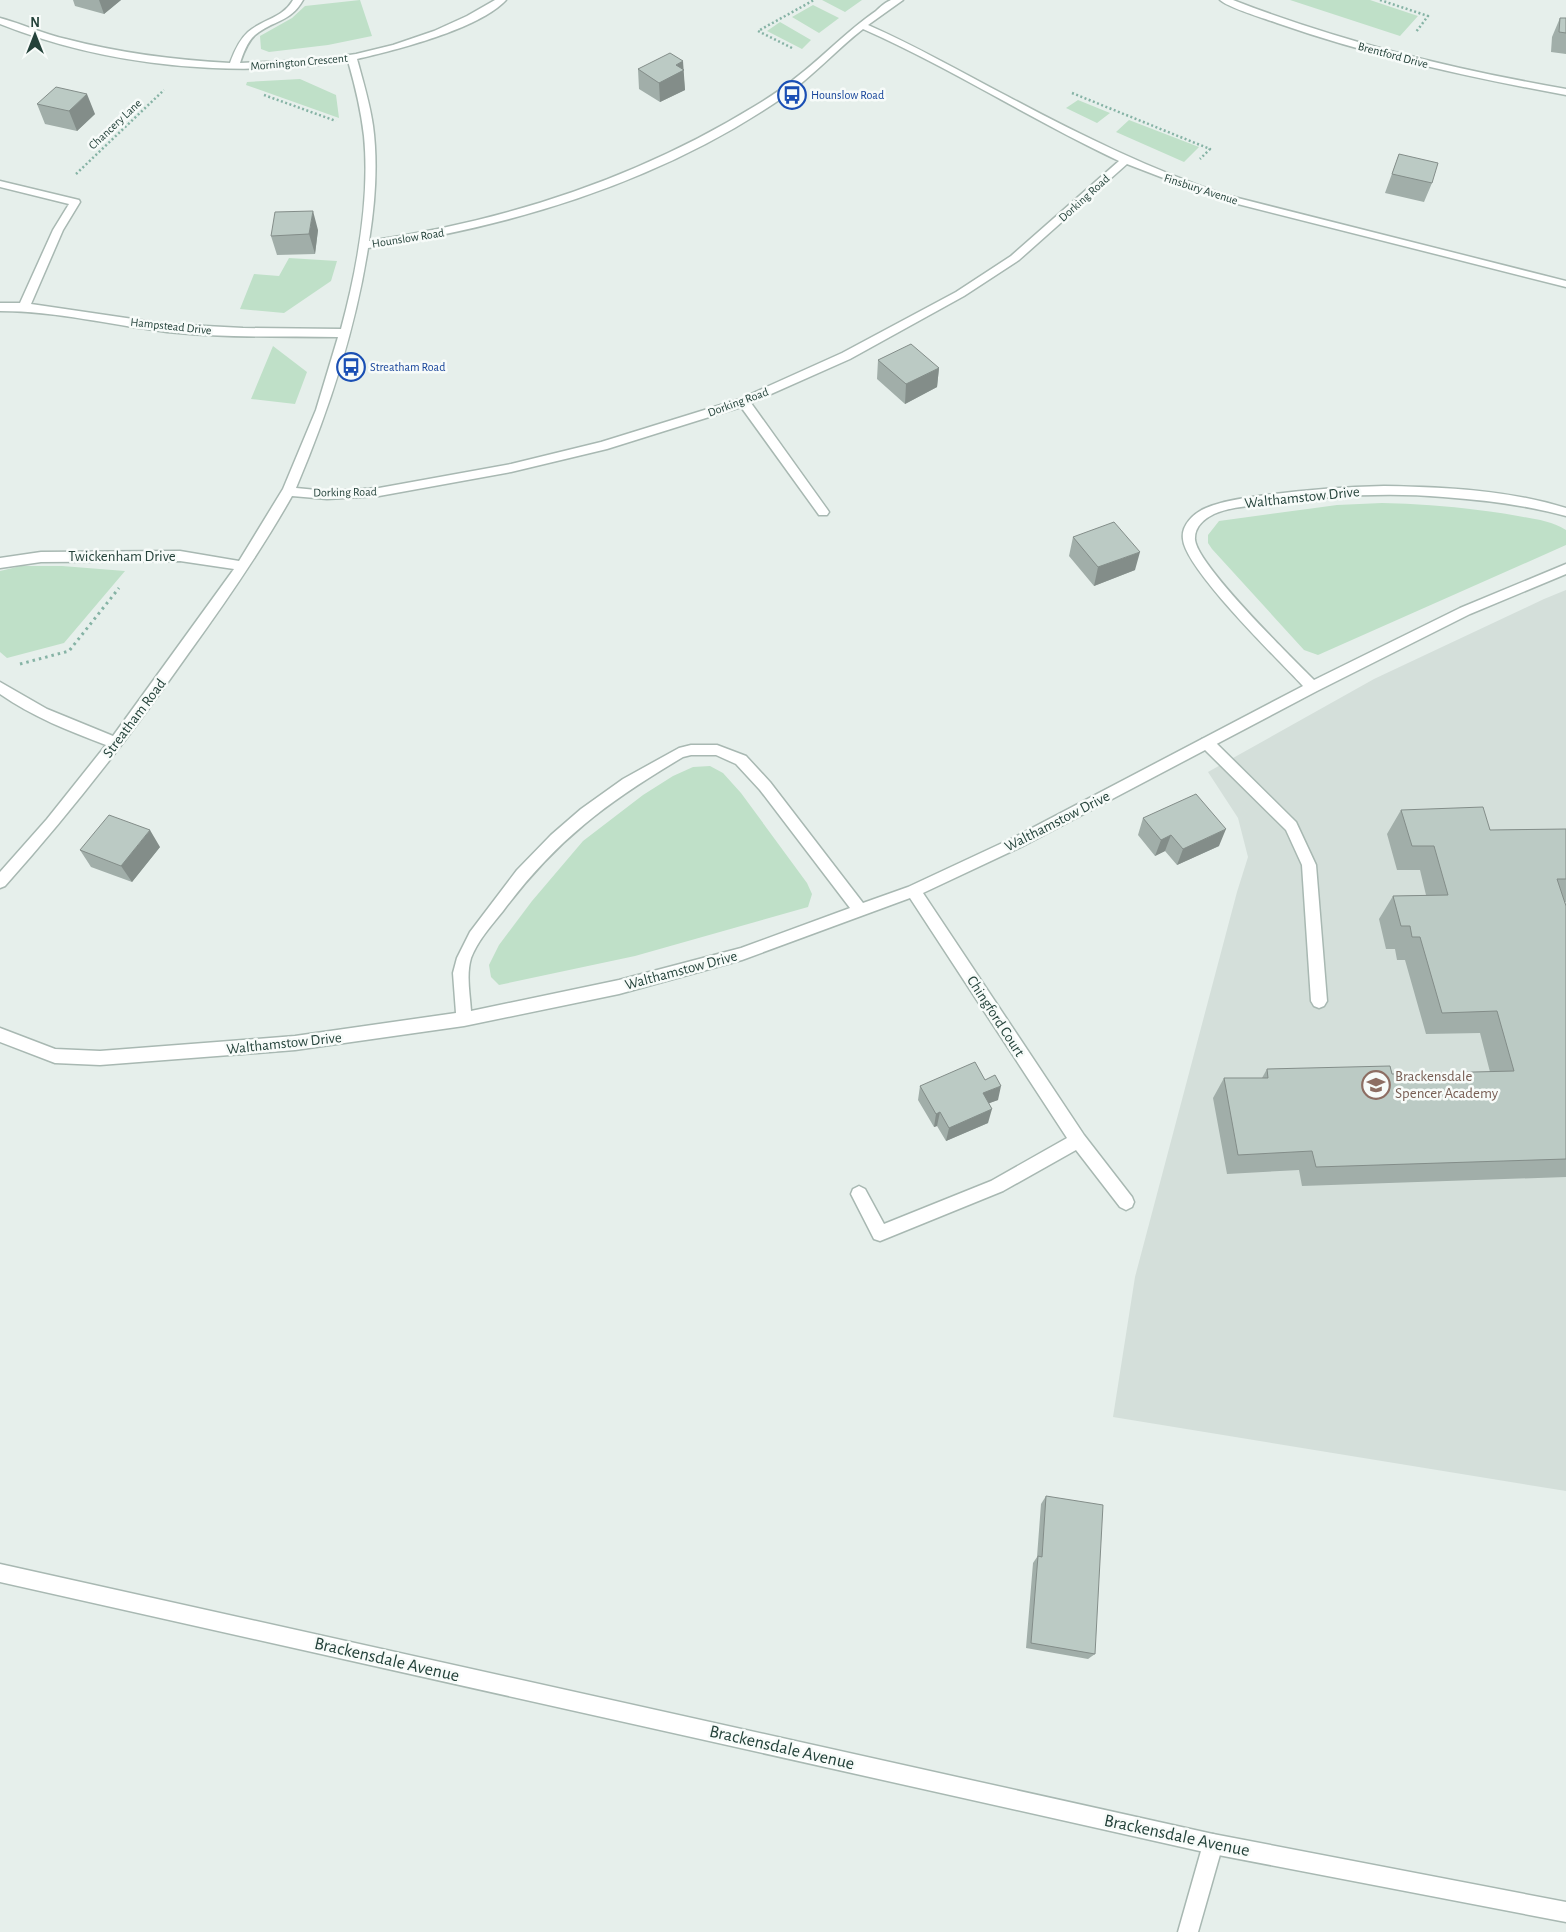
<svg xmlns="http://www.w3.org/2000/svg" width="1566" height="1932" font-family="'Alegreya Sans',sans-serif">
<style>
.built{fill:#d4dfda}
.green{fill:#bfe0c8}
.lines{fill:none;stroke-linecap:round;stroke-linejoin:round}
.service-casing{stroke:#a8b8b2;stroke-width:3}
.minor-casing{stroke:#a8b8b2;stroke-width:3}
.tertiary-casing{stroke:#a8b8b2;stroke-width:3}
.path-far1{stroke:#86b3a5;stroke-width:2.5;stroke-dasharray:2 2.5;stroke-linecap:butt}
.path{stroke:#86b3a5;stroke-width:3;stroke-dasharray:2.5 4;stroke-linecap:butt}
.service{fill:#fff;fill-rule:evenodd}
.minor{fill:#fff;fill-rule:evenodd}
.tertiary{fill:#fff;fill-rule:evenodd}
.wall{fill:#a1aea9}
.shaded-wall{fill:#838d89}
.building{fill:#bbcac4;stroke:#838d89}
.labels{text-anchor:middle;stroke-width:5;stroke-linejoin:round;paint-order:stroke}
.far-street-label{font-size:12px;fill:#24423a;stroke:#f7fbf9}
.far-transit-label{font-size:12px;fill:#164399;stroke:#f7fbf9;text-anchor:start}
.street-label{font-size:15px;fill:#24423a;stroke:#f7fbf9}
.education-label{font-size:15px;fill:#785e54;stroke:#f7fbf9;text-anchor:start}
.near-street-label{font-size:18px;fill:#24423a;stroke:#f7fbf9}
</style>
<rect width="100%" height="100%" fill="#e6efeb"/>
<path class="built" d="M 1566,590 L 1566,1491 L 1113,1417 L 1135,1277 L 1237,892 L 1248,857 L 1238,818 L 1208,772 L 1374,679 L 1544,599 Z"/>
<path class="green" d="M 360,0 L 372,36 L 328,45 L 269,52 L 261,49 L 260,36 L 292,18 L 305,6 Z
M 822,0 L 862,0 L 845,12 Z
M 1290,0 L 1370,0 L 1418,16 L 1400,36 Z
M 813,5 L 839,18 L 819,33 L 792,17 Z
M 780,22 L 811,40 L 802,49 L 767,31 Z
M 300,79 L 336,95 L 339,118 L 246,85 L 247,82 Z
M 1078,100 L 1110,113 L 1097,123 L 1066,108 Z
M 1129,120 L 1199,147 L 1184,162 L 1116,132 Z
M 289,258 L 337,261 L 331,281 L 284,313 L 240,309 L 254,274 L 279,276 Z
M 273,346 L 307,372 L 295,404 L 251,399 Z
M 1382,503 C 1428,504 1473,508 1518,516 C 1534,519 1552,521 1566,530 L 1566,545 L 1318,655 L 1304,650 L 1212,549 L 1208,543 L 1208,535 L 1219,521 L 1337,505 Z
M 21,566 L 62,566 L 125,571 L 64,643 L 7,658 L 0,652 L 0,571 Z
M 710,766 L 723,773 L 741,793 L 807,883 L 812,894 L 808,907 L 635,956 L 499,985 L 491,977 L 489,965 L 499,945 L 532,901 L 583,841 L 643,795 L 673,776 L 693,767 Z"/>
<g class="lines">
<defs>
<path id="service" d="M 1207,738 L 1212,739 L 1296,822 L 1316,865 L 1327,1001 L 1324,1006 L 1319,1008 L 1314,1006 L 1311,1001 L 1302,865 L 1286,830 L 1202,747 L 1200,743 L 1202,739 Z"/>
<path id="minor" d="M 293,0 L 303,0 C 290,23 273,20 255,35 C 247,42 243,54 240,63 L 315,60 L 356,54 L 393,45 L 434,31 L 467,16 L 495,0 L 506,0 C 479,29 396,50 357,59 C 363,81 370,104 373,126 C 378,163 375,204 369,241 C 506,221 636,179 755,106 C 770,97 785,87 798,76 C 825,55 848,30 876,11 C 880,7 886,2 891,0 C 894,0 899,0 903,0 L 868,25 C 916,46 961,72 1007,96 C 1078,134 1149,169 1226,195 L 1566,281 L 1566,287 L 1218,199 L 1127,164 L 1019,260 L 964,296 L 850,359 L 751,403 L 827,509 L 829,512 L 827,515 L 819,515 L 741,407 L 607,449 L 511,472 L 379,496 L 327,499 L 292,496 C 261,551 225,603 188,654 C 131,735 71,812 5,886 L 0,888 L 0,872 L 47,819 L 106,745 C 69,731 33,717 0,694 L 0,682 L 47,709 L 113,736 L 234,569 L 180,561 L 41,562 L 0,568 L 0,558 L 41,552 L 180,551 L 239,561 L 283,489 L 316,410 L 338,337 C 281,336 223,338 167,332 C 111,325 56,311 0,311 L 0,303 L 20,303 L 53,230 L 69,204 L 0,187 L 0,181 L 79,200 L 80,202 L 63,230 L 31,304 L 167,324 L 243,328 L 341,329 C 357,270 370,197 364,136 C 361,110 355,85 348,61 C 234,78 108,67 0,24 L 0,18 C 22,24 44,34 66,39 C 120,53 175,60 230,63 C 234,52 239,40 248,32 C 263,19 283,18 293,0 ZM 863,29 C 951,68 1032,120 1119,161 L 1011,256 L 956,292 L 842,353 L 740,399 L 601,442 L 511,464 L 379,488 L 327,491 L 296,488 C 329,410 355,331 368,248 C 515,226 662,181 785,96 C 813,76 836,50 863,29 Z
M 1220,0 L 1233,0 C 1341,42 1452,69 1566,89 L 1566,95 C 1468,77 1371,56 1277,23 C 1263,18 1229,8 1220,0 Z
M 1384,486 C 1444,487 1508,490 1566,508 L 1566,516 C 1526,505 1484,500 1443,497 C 1384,492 1325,496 1266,504 C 1249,506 1230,507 1214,514 C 1204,519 1194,527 1195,540 C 1198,566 1291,657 1314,680 L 1460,608 L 1566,564 L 1566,574 L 1470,614 L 1317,691 L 1023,846 L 923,893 L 1084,1135 L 1132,1197 L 1134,1202 L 1132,1207 L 1126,1210 L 1120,1207 L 1076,1150 L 1003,1191 L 880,1241 L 874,1239 L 851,1194 L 853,1189 L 859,1186 L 865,1189 L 884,1224 L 991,1181 L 1067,1138 L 910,898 L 742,960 L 619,994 L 464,1026 L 295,1050 L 100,1065 L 55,1063 L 0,1042 L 0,1028 L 55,1049 L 100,1051 L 295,1036 L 456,1013 L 453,973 L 457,958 L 470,932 L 517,870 L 551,835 L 581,809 L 623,779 L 679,748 L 691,745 L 717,745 L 746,756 L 770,782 L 863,903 L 908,887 L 1013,838 L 1303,686 C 1279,660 1185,569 1183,539 C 1181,525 1194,513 1206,508 C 1225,500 1246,498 1266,495 C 1305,490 1344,487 1384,486 ZM 691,755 L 716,755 L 736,764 L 760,790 L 850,908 L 741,948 L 619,980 L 471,1011 C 470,994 466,975 471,958 C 478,940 491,926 503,911 C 556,840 607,802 683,757 Z
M 1213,1834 L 1220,1837 L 1223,1844 L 1198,1932 L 1178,1932 L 1203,1844 L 1206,1837 Z"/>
<path id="tertiary" d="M 0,1564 L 1213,1834 L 1566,1902 L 1566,1922 L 1213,1854 L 0,1582 Z"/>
</defs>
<use href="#service" class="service-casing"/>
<use href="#minor" class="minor-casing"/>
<use href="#tertiary" class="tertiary-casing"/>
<path class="path-far1" d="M 1380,0 L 1428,16 L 1416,32
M 792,48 L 758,31 L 814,0
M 1072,93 L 1210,149 L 1200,159
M 264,95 L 336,121
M 76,174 L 164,90"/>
<path class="path" d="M 20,664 L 69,651 L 119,588"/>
<use href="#service" class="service"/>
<use href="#minor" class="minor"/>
<use href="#tertiary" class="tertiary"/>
</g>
<path class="wall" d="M 73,0 L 121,0 L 104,14 L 75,6 Z
M 1560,18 L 1566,18 L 1566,54 L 1551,52 L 1552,37 Z
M 638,69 L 683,70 L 685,90 L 660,102 L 639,89 Z
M 37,104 L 95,114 L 77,131 L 45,124 Z
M 1399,154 L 1432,183 L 1424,202 L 1385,193 Z
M 318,230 L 315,254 L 277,255 L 271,236 Z
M 878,360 L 939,368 L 937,387 L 905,404 L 877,379 Z
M 1073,537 L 1135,570 L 1094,586 L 1069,556 Z
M 1401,810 L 1490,830 L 1566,829 L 1566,902 L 1565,902 L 1566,906 L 1566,1177 L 1302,1186 L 1299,1170 L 1227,1174 L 1213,1098 L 1224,1078 L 1262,1078 L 1267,1069 L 1392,1074 L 1490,1072 L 1480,1033 L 1426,1034 L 1405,960 L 1397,960 L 1395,949 L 1386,949 L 1379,919 L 1393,896 L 1426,895 L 1420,870 L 1397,870 L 1387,834 Z
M 1143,818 L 1219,846 L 1177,865 L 1165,851 L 1155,856 L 1138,835 Z
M 160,847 L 132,882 L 91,867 L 80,850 Z
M 985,1080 L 998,1100 L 989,1103 L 988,1123 L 946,1141 L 937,1126 L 934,1127 L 918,1100 L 920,1086 Z
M 1046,1496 L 1095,1654 L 1088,1659 L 1026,1648 L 1033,1563 L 1037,1557 L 1041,1504 Z"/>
<path class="shaded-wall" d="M 99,0 L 121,0 L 104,14 Z
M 683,61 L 685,90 L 660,102 L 659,83 L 676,65 Z
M 87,94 L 95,114 L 77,131 L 69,111 Z
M 313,211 L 318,230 L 315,254 L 309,234 Z
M 939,368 L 937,387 L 905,404 L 906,384 Z
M 1140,552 L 1135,570 L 1094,586 L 1098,567 Z
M 1226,829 L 1219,846 L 1177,865 L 1183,849 Z
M 150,830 L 160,847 L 132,882 L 121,866 Z
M 1171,835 L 1165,851 L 1155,856 L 1161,840 Z
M 1001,1086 L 998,1100 L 979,1107 L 983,1093 Z
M 992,1109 L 988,1123 L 946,1141 L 949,1128 Z
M 940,1112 L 937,1126 L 934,1127 L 936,1114 Z"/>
<path class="building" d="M 1560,18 L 1566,18 L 1566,33 L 1559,32 Z
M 670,53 L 683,61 L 676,65 L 684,70 L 659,83 L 638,69 Z
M 56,87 L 87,94 L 69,111 L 37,104 Z
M 1399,154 L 1438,163 L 1432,183 L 1392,174 Z
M 313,211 L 309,234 L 271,236 L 275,212 Z
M 911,344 L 939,368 L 906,384 L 878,360 Z
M 1114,522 L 1140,552 L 1098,567 L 1073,537 Z
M 1196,794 L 1226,829 L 1183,849 L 1171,835 L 1161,840 L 1143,818 Z
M 1483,807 L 1490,830 L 1566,829 L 1566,879 L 1557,879 L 1566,906 L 1566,1159 L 1316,1167 L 1312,1151 L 1238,1155 L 1224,1078 L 1268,1078 L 1267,1069 L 1390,1066 L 1392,1074 L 1514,1071 L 1497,1011 L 1442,1013 L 1420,937 L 1412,937 L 1410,926 L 1401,926 L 1393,896 L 1448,895 L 1434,846 L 1412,846 L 1401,810 Z
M 109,815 L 150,830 L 121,866 L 80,850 Z
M 975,1062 L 985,1080 L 995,1075 L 1001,1086 L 983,1093 L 992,1109 L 949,1128 L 940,1112 L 936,1114 L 920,1086 Z
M 1046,1496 L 1103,1505 L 1095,1654 L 1031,1643 L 1038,1556 L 1042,1557 Z"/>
<defs>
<symbol id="bus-ring" viewBox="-11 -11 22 22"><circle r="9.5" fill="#f7fbf9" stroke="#1a4fb4" stroke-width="1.5"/><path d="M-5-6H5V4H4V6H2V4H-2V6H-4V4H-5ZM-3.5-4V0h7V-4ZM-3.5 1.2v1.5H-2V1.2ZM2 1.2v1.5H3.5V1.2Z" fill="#1a4fb4"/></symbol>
<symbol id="school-ring" viewBox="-11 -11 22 22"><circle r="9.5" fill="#f7fbf9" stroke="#8d6e63" stroke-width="1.5"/><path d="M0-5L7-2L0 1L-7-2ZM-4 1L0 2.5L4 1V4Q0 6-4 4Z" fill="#8d6e63"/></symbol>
</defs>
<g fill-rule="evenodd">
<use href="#bus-ring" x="776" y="79" width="32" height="32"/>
<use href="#bus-ring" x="335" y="351" width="32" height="32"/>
<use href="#school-ring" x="1360" y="1069" width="32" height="32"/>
</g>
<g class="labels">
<g class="far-street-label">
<text transform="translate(1393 55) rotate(15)" y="4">Brentford Drive</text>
<text transform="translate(299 62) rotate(-5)" y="4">Mornington Crescent</text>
<text transform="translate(115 124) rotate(-43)" y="4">Chancery Lane</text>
<text transform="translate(1201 189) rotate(18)" y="4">Finsbury Avenue</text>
<text transform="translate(1084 198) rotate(-42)" y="4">Dorking Road</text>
<text transform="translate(408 238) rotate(-9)" y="4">Hounslow Road</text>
<text transform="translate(171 326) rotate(6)" y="4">Hampstead Drive</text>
<text transform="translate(738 402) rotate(-20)" y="4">Dorking Road</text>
<text transform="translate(345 492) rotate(-1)" y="4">Dorking Road</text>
</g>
<g class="far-transit-label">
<text x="811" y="99">Hounslow Road</text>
<text x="370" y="371">Streatham Road</text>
</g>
<g class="street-label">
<text transform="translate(1302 497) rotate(-6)" y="5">Walthamstow Drive</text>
<text x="122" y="561">Twickenham Drive</text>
<text transform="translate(134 718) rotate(-53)" y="5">Streatham Road</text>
<text transform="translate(1057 821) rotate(-27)" y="5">Walthamstow Drive</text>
<text transform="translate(681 970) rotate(-15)" y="5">Walthamstow Drive</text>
<text transform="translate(996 1016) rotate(57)" y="5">Chingford Court</text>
<text transform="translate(284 1043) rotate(-6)" y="5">Walthamstow Drive</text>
</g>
<g class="education-label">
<text x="1395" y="1081">Brackensdale<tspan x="1395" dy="17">Spencer Academy</tspan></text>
</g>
<g class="near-street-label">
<text transform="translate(387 1659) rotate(13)" y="6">Brackensdale Avenue</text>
<text transform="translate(782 1747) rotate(13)" y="6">Brackensdale Avenue</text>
<text transform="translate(1177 1835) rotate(12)" y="6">Brackensdale Avenue</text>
</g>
</g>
<g transform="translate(35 35)" stroke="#f7fbf9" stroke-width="4" paint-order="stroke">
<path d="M0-4L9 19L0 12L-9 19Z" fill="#24423a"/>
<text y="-8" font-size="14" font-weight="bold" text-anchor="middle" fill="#24423a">N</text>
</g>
</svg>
